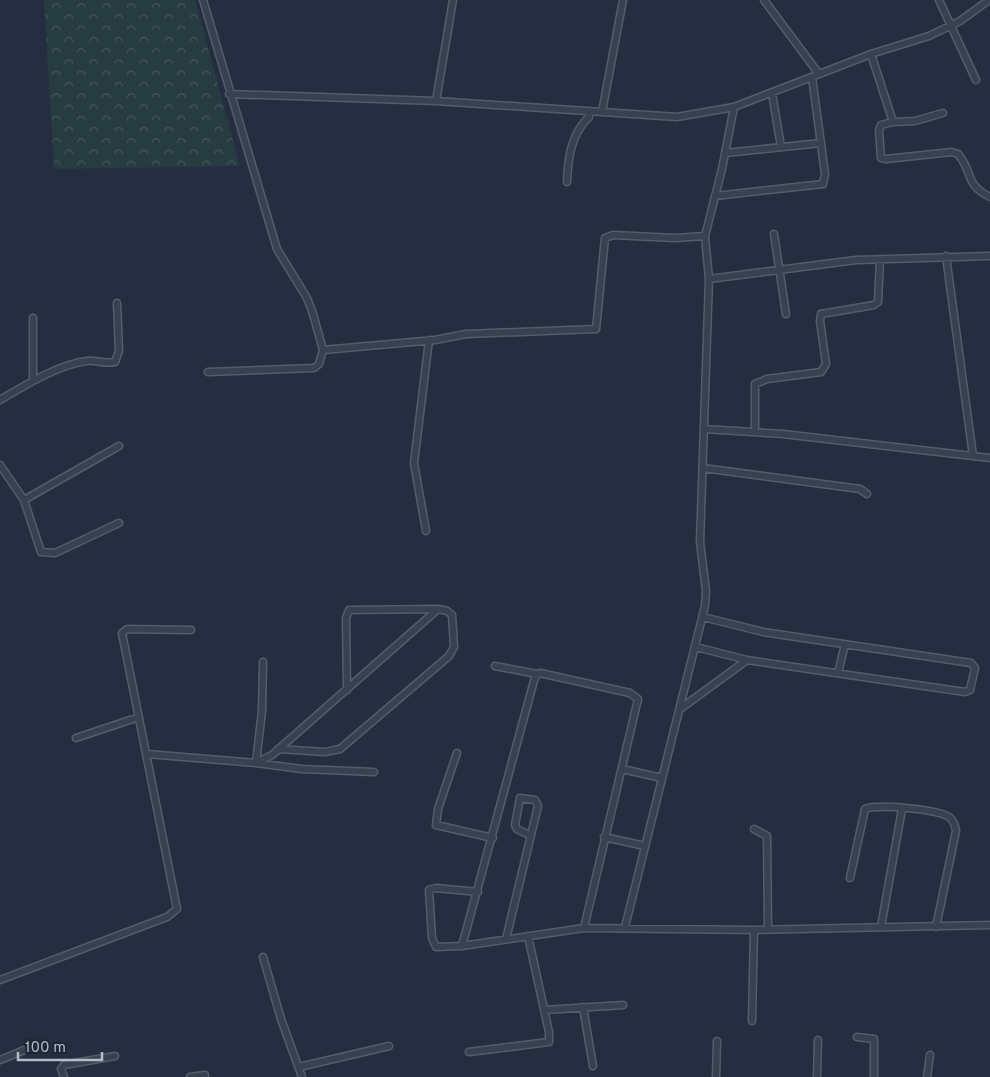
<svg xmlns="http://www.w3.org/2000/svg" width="990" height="1077" font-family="Overpass,sans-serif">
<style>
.forest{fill:url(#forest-crowns)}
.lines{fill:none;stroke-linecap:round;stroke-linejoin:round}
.minor-casing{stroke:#535c6a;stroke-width:9}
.minor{stroke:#384150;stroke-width:6}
</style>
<defs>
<pattern id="forest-crowns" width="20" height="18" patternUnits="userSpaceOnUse" patternTransform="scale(1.25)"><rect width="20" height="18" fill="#263c41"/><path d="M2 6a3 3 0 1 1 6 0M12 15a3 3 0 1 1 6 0" fill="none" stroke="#43565b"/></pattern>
</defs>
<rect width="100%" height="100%" fill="#242e40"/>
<path class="forest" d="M 44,0 L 195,0 L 240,166 L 54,169 Z"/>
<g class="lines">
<defs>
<path id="minor" d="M 203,0 L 277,249 L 307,298 L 313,314 L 323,350 L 319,364 L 314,368 L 208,372
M 764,0 L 819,74
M 939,0 L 976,80
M 871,54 L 893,122 L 915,121 L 943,113
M 772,93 L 781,147
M 229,94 L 436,101 L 677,117 L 734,107 L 871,54 L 929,36 L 960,21 L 989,0
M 436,101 L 453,0
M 602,112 L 623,0
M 893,122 L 881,125 L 879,130 L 881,158 L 886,159 L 952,152 L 958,154 C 974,173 964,184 990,197
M 725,153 L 821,143
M 567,182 C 568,158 571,134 589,117 L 589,111
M 715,196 L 823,184 L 825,174 L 812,77
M 774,234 L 786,314
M 946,256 L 973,456
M 709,279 L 856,260 L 990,256
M 323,350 L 435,340 L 466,334 L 596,329 L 605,238 L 613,235 L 675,238 L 705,236 L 722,169 L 734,107
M 33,381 L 33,318
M 0,400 C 24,386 59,364 87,361 C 96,360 105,364 115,362 L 119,351 L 117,303
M 704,429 L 783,434 L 990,458
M 755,432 L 755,384 L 767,379 L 821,372 L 826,364 L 820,321 L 821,314 L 874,305 L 878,302 L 880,259
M 0,465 L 24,500 L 41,552 L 55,553 L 119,523
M 703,468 L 860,489 L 867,494
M 24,500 L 119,446
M 426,531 L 414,463 L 429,340
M 696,647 L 747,660 L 965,692 L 970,690 L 975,668 L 971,663 L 763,632 L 703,617
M 495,666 L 537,674
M 838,673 L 845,644
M 680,709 L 747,660
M 76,738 L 139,717
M 278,749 L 325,752 L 340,749 L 449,656 L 454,647 L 452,615 L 447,611 L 438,609 L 349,610 L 346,618 L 347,690
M 457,753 L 438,809 L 436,825 L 493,838
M 147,754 L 256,763 L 262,711 L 263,662
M 622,769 L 662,778
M 374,772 L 302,769 L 256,763 L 272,755 L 438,609
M 754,829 L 767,836 L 768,929
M 604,837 L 645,846
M 850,878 L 865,809 C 879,804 936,809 949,817 C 954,821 955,825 956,831 L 936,927
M 478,892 L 436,888 L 429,890 L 432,938 L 436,947 L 462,946 L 584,928 L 754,930 L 990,925
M 625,927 L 705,606 L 706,591 L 700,542 L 709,279 L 705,236
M 881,927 L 902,809
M 506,939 L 538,806 L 535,800 L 520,798 L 515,825 L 517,829 L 531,836
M 462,946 L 535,677 L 540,673 L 630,693 L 638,699 L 584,928
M 263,957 L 281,1019 L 302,1077
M 0,980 L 167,917 L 177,909 L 122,633 L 127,629 L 191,630
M 583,1007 L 593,1066
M 544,1010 L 623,1005
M 752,1021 L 754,930
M 857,1037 L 874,1039 L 874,1077
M 469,1052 L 549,1042 L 549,1032 L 528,936
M 0,1060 L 34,1046
M 299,1067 L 389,1046
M 64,1077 L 61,1069 L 64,1065 L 115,1056
M 190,1077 L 205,1075
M 716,1077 L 717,1041
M 817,1077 L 818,1040
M 927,1077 L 930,1055"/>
</defs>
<use href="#minor" class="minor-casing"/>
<use href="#minor" class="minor"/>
</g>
<path d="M18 1052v8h84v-8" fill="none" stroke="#b4bcca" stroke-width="2.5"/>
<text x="25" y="1052" font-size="15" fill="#b4bcca" stroke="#1d2635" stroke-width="4" paint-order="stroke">100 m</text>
</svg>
